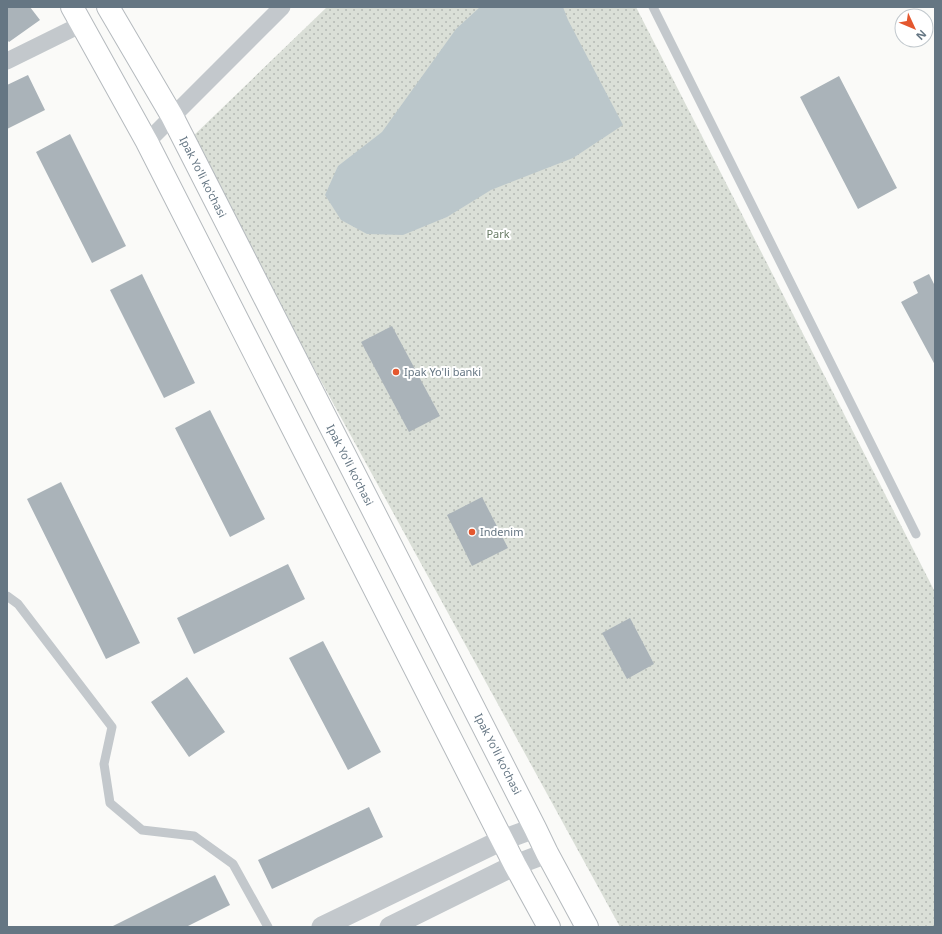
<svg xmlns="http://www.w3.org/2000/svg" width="942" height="934" font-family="'Noto Sans',sans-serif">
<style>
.grass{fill:url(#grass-dots)}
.water{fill:#bbc7cb}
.building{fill:#aab3b9}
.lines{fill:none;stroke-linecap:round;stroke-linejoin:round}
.primary-casing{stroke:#b5babe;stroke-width:24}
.service{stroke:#c3c8cc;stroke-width:9}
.minor{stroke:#c3c8cc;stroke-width:17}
.tertiary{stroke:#c3c8cc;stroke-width:21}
.primary{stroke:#fff;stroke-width:22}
.poi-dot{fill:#e4572e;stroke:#fff;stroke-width:1.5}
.labels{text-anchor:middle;stroke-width:4;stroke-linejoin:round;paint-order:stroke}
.street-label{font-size:11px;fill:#657683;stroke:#fff}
.park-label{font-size:11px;fill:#687a64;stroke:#fff}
.poi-label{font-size:11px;fill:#657683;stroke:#fff;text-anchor:start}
</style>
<defs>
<pattern id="grass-dots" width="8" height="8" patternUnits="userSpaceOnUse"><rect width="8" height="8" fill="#dadfd7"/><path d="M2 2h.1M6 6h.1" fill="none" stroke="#b4b9b4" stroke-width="1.8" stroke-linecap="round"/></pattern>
</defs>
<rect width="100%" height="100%" fill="#fafaf8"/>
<path class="grass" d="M 327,7 L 636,7 L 935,592 L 935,927 L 620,927 L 189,140 Z"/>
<path class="water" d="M 480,7 L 563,7 L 568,20 L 623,125 L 573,158 L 491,190 L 447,217 L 403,235 L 367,234 L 341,220 L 325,195 L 338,166 L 382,132 L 456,29 Z"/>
<path class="building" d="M 7,7 L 30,7 L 40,20 L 9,42 L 7,40 Z
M 28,75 L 45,110 L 7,129 L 7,85 Z
M 839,76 L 897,188 L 858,209 L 800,97 Z
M 70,134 L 126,246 L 92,263 L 36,152 Z
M 142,274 L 195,383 L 164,398 L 110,290 Z
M 929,274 L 934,284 L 935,284 L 935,365 L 901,302 L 918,293 L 913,282 Z
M 392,326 L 440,416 L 409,432 L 361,342 Z
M 210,410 L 265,519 L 230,537 L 175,428 Z
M 61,482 L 140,643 L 106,659 L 27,499 Z
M 482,497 L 508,548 L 472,566 L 447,515 Z
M 288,564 L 305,599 L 194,654 L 177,618 Z
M 630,618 L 654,664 L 627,679 L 602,633 Z
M 323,641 L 381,752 L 348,770 L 289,658 Z
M 187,677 L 225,732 L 189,757 L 151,702 Z
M 369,807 L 383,837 L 272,889 L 258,860 Z
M 215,875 L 230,905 L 186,927 L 111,927 Z"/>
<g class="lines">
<defs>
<path id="primary" d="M 72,7 L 147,142 L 515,865 L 549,927
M 108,7 L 172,116 L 535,828 L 547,853 L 587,927"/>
</defs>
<use href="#primary" class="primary-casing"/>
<path class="service" d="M 653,7 L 916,534
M 7,596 L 18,604 L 112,727 L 104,764 L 110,803 L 142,830 L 194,836 L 233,864 L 268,927"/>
<path class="minor" d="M 7,61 L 82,24
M 147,142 L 282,7"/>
<path class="tertiary" d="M 322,927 L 502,840 L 535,828
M 390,927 L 515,865 L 547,853"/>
<use href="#primary" class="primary"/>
</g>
<g class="poi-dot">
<circle cx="396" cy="372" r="4"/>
<circle cx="472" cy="532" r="4"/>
</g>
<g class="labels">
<g class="street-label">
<text transform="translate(203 177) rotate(63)" y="4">Ipak Yo'li ko'chasi</text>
<text transform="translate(350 465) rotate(63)" y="4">Ipak Yo'li ko'chasi</text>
<text transform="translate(498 754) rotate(63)" y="4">Ipak Yo'li ko'chasi</text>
</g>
<g class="park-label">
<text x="498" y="238">Park</text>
</g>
<g class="poi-label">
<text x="404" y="376">Ipak Yo'li banki</text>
<text x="480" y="536">Indenim</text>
</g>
</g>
<rect width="942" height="934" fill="none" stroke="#657683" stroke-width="16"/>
<g transform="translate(914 28) rotate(134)"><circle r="19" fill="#ffffff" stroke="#c1c8cd"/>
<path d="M0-3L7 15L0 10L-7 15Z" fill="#e4572e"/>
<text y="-6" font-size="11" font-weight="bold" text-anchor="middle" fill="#657683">N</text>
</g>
</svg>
